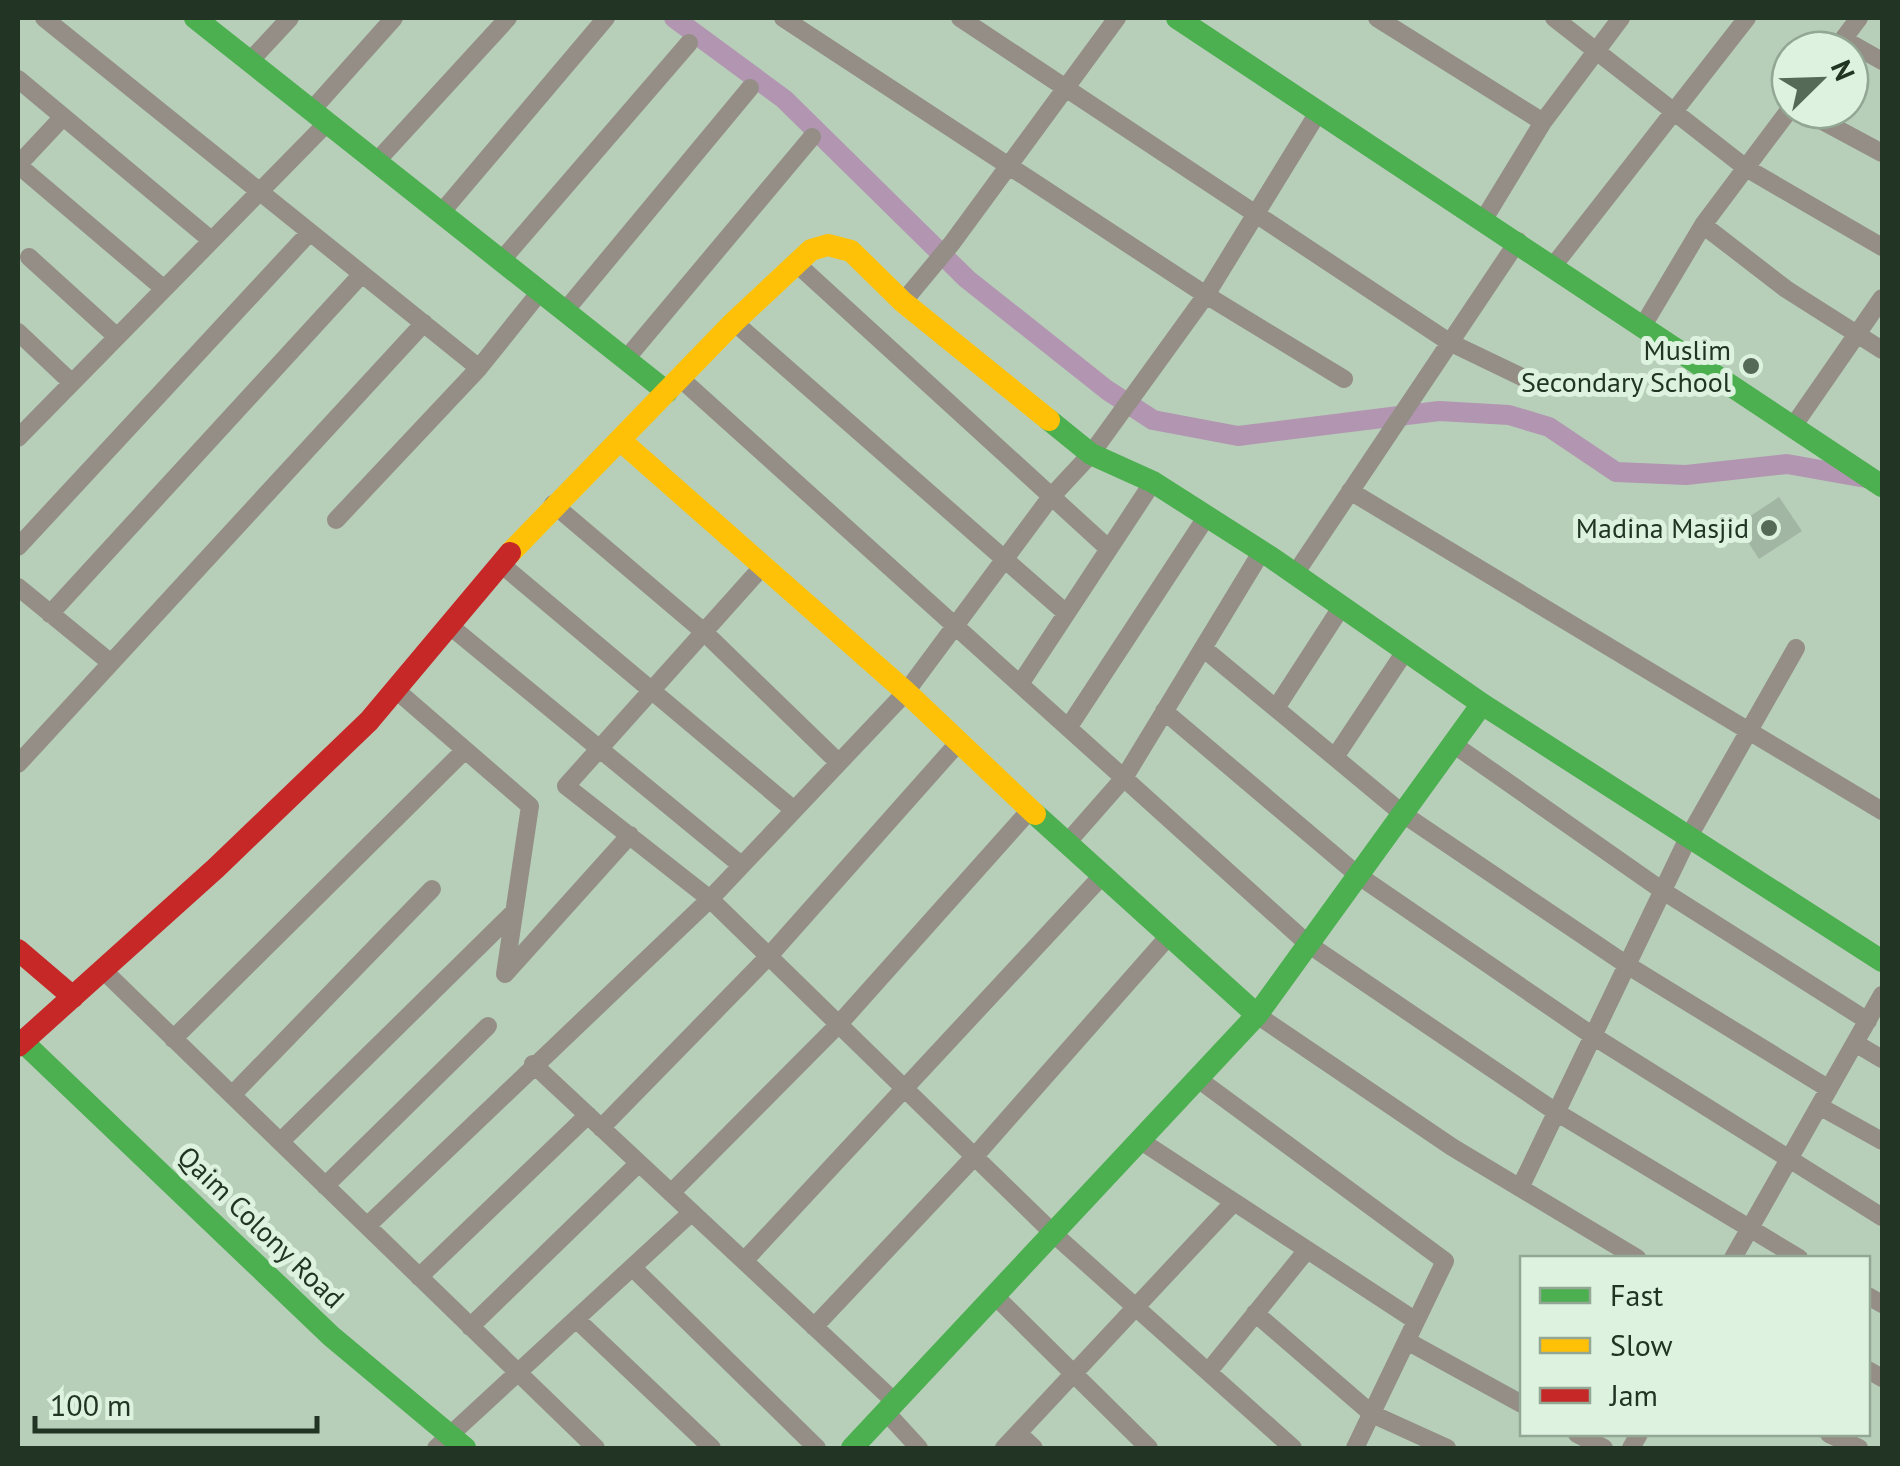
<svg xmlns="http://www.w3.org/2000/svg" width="1900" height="1466" font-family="'PT Sans',sans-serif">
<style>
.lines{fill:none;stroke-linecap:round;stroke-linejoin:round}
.canal{stroke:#b295b1;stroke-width:20}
.building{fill:#a1b6a3}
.street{stroke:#948e86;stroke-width:18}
.fast{stroke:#4caf50;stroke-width:22}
.slow{stroke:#ffc107;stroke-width:22}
.jam{stroke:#c62828;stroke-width:22}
.poi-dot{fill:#566a58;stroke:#ddf3df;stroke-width:4}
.labels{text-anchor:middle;stroke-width:10;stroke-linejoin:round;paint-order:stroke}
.poi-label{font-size:28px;fill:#223424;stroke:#ddf3df;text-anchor:end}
.street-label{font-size:28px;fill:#223424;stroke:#ddf3df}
</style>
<rect width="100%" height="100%" fill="#b7cfb9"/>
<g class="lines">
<path class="canal" d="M 674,18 L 784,99 L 967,279 L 1107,390 L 1153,420 L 1238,436 L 1439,411 L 1509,415 L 1549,427 L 1616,472 L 1686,475 L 1787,464 L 1866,478"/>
</g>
<path class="building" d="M 1779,497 L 1802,531 L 1759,559 L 1737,525 Z"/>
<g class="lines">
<path class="street" d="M 44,18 L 479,368 L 539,293
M 783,18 L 1206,295 L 1344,379
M 960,18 L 1449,342 L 1545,388
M 1377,18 L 1543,122 L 1484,219
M 1554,18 L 1746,168 L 1882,247
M 1843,39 L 1882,61
M 1835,50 L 1859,18
M 250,61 L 290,18
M 18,79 L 211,240
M 1802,110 L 1882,153
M 311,111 L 394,18
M 1543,122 L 1621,18
M 376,162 L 508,18
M 18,165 L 163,288
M 18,165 L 62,118
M 441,213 L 606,18
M 1703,225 L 1786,289 L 1882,350
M 29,257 L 116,336
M 501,261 L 689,43
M 797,264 L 1109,549
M 1554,265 L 1747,18
M 903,302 L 952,243 L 1117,18
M 565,311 L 750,88
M 734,322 L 1066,613
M 1644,324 L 1703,225 L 1790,109
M 18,332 L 71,382
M 626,359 L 812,137
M 680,378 L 1308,944 L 1556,1112 L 1799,1258
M 1794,425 L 1882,298
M 18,438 L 327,123
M 1350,491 L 1882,811
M 553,504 L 704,632 L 837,761
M 336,520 L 479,368
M 18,547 L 310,232
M 501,564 L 794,810
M 763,566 L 566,786 L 710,899 L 1055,1235 L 1293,1448
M 1295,574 L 1518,241
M 18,587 L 111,663
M 50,614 L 362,274
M 450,626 L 741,865
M 1203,648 L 1403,814 L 1627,965 L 1829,1089
M 1020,684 L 1153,482
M 396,690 L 530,806 L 505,974 L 630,835
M 1276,708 L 1342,606
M 1164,711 L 1359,876 L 1593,1036 L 1882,1217
M 1068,728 L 1207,516
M 1453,744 L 1663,891 L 1868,1021
M 1335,757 L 1406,650
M 18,764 L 424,323
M 1066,844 L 1124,778 L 1262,551
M 103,970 L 596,1448
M 1257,1015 L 1452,1147 L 1637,1258
M 173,1039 L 465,750
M 1855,1043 L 1882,1059
M 533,1064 L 895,1402
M 1198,1079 L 1445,1261 L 1355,1448
M 232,1095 L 432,889
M 1819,1106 L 1882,1141
M 601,1128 L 769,956 L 959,742
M 1141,1141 L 1416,1321
M 280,1142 L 514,912
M 325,1186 L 488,1026
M 1520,1188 L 1688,838 L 1796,648
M 671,1193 L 839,1024 L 1030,810
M 367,1226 L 710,899 L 906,692 L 1050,498 L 1091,454 L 1206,295 L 1319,111
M 1733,1258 L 1882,995
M 744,1261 L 1101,877
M 633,1268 L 817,1448
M 419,1277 L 588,1115
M 1868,1296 L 1882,1304
M 996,1297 L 1149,1448
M 1255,1313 L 1372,1414 L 1447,1448
M 577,1320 L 712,1448
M 470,1327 L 639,1163
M 814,1327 L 975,1156 L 1168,937
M 1407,1341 L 1522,1404
M 1868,1370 L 1882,1378
M 1208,1372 L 1307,1250
M 886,1412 L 919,1448
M 1018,1433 L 1034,1448
M 1577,1434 L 1604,1448
M 1829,1434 L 1859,1448
M 436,1448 L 692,1212
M 1004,1448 L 1234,1202
M 1631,1448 L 1639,1434"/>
<path class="fast" d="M 195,18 L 667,392
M 1177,18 L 1882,486
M 1049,420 L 1091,454 L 1153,482 L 1272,558 L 1482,704 L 1882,961
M 1035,814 L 1257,1015
M 22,1041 L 331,1336 L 465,1448
M 852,1448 L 1257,1015 L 1482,704"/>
<path class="slow" d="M 620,440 L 906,692 L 1035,814
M 510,553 L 734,322 L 811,250 L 828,245 L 851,251 L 903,302 L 1049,420"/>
<path class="jam" d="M 18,950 L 73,997
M 18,1046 L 216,868 L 369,721 L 510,553"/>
</g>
<g class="poi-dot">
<circle cx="1751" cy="366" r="10"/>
<circle cx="1769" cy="528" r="10"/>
</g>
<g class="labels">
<g class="poi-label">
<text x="1731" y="360">Muslim<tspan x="1731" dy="32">Secondary School</tspan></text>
<text x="1749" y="538">Madina Masjid</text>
</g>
<g class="street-label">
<text transform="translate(261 1227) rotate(44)" y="10">Qaim Colony Road</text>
</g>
</g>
<rect width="1900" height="1466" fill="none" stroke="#223424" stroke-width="40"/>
<rect x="1520" y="1256" width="350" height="180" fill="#ddf3df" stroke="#92a794" stroke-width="2.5"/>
<rect x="1540" y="1288" width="50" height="15" fill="#4caf50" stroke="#92a794" stroke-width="2.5"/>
<text x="1610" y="1306" font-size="30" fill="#223424">Fast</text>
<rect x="1540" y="1338" width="50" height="15" fill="#ffc107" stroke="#92a794" stroke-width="2.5"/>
<text x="1610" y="1356" font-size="30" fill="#223424">Slow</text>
<rect x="1540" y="1388" width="50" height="15" fill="#c62828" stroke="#92a794" stroke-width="2.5"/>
<text x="1610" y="1406" font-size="30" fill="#223424">Jam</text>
<g transform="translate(1820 80) rotate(67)"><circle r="48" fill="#ddf3df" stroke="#92a794" stroke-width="2.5"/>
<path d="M0-8L18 38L0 25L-18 38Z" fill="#566a58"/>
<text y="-15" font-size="28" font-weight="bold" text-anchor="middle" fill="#223424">N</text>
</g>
<path d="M35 1416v15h282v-15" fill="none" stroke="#223424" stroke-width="5"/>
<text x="50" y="1416" font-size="30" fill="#223424" stroke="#ddf3df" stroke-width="8" paint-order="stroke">100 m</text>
</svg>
